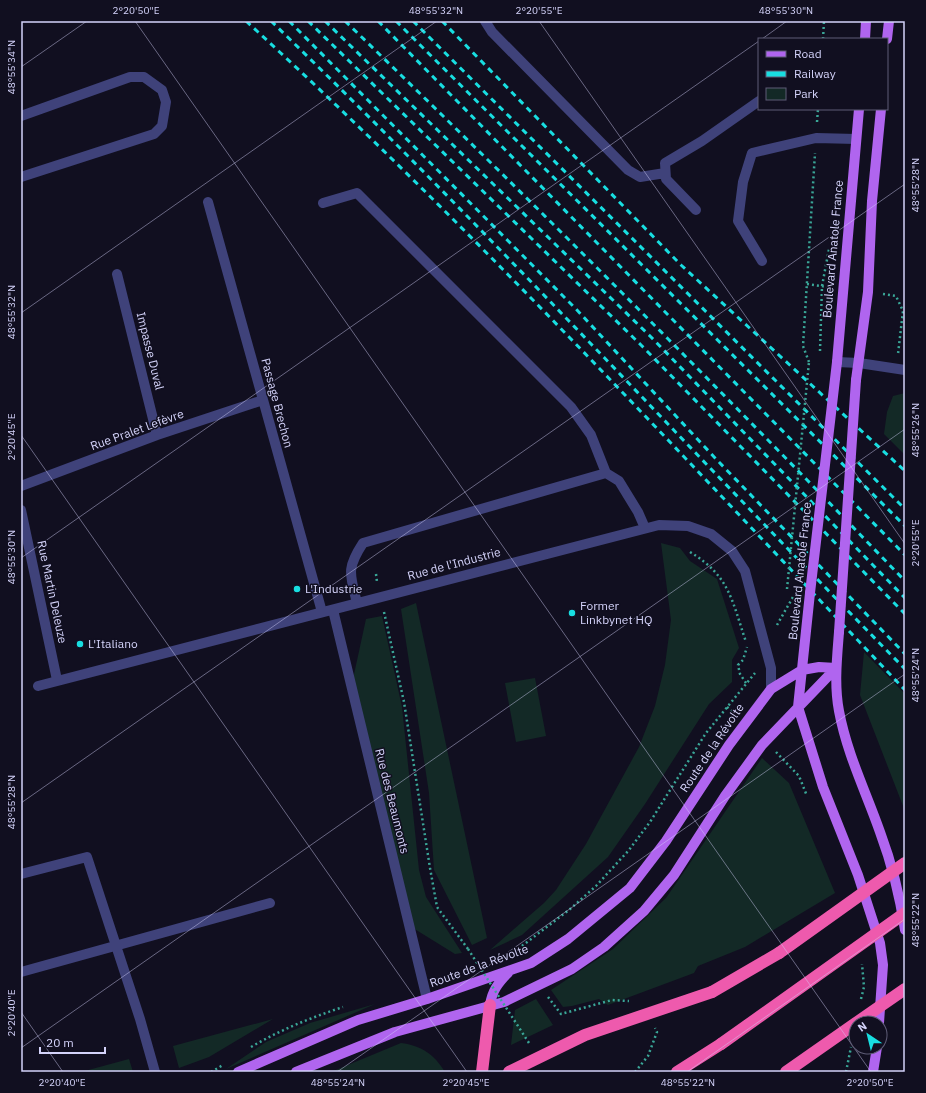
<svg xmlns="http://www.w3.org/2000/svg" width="926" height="1093" font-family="'IBM Plex Sans',sans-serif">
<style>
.green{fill:#132926}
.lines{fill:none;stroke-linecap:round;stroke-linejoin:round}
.path{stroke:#3aa697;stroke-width:2.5;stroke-dasharray:2 3;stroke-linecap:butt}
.minor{stroke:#3f427a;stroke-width:10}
.major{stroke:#b065ef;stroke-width:10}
.highway{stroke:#ee5aad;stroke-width:12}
.rail{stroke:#18dee1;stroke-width:3;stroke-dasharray:6 5;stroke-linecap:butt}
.path-bridge{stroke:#3aa697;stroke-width:2.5;stroke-dasharray:2 3;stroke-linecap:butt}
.major-bridge{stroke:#b065ef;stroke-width:10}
.highway-bridge{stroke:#ee5aad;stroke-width:12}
.ticks{fill:none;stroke:#d4d3fa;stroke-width:1;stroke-opacity:0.45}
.poi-dot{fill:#18dee1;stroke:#110f20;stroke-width:1.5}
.labels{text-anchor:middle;stroke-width:3;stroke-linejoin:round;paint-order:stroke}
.street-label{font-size:12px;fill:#d4d3fa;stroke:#110f20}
.poi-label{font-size:12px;fill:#d4d3fa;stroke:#110f20;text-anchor:start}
.neatline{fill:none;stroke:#d4d3fa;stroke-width:1.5}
.ticks-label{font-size:10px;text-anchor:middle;fill:#d4d3fa}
</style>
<rect width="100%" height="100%" fill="#110f20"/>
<path class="green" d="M 905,393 L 905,455 L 884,434 L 887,412 L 893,396 Z
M 661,543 L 680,548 L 690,561 L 717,579 L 739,648 L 732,660 L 732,682 L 709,704 L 645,804 L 608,857 L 522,935 L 490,950 L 544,903 L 556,890 L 586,844 L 639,747 L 655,706 L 665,665 L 671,620 Z
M 416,603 L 487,938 L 472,945 L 434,870 L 429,793 L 401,609 Z
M 382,616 L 402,707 L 419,870 L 426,897 L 462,953 L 455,954 L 413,928 L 353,679 L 366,619 Z
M 864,652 L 905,694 L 905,811 L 860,695 Z
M 535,678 L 546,736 L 516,742 L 505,683 Z
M 762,758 L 789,783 L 835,893 L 745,947 L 698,966 L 694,973 L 608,1005 L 599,999 L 572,1006 L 563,1007 L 551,990 L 613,949 L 666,898 Z
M 536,999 L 553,1025 L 511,1045 L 515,1010 Z
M 375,1004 L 226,1069 L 266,1042 L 310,1023 Z
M 273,1019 L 209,1057 L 179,1068 L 173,1046 Z
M 401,1043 C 422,1046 434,1054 445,1072 L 331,1072 Z
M 129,1059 L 133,1072 L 81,1072 Z"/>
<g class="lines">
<path class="path" d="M 823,39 L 824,21
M 817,122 L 818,109
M 807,284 L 828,287
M 883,294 L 896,296 L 903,311 L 898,354
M 820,351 L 822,286 L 829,249
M 809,362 L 803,346 L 815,153
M 690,552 C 730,576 732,601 746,642
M 376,574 L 377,582
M 384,612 L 404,702 L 430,868 L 437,907 L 468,949
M 777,625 L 793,597
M 746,683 L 740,674 L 738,665 L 743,660 L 747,647
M 727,707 L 734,713
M 776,752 L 799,776 L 807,796
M 518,949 L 569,910 L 596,886 L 629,850 L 650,822 L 706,733 L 755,673
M 548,997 L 561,1014 L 612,1000 L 629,1001
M 861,999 L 864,987 L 862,964
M 251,1047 C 280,1030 310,1018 343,1007
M 211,1072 L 223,1065
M 635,1072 L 648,1056 L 657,1032 L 655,1028
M 846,1072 L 851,1047"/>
<path class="minor" d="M 485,21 L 492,32 L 628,170 L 640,177 L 665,173
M 21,116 L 130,77 L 144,77 L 162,90 L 166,102 L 162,126 L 154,134 L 21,177
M 208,202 L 322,612
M 323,203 L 357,193 L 571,407 L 591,435 L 606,473
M 696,210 L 666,179 L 665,163 L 702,141 L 759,101
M 762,261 L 738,221 L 743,182 L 752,153 L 816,138 L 856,139
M 117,274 L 157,435
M 837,362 L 859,363 L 905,370
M 21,486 L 157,435 L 263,400
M 21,510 L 57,680
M 357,603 C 350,574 346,569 363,543 L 606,473 L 619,481 L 638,512 L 645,528
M 333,610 L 427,999
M 38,686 L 659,525 L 688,526 L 711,534 L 732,551 L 745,571 L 771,668 L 771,689
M 21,874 L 87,857 L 140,1019 L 155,1072
M 21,972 L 270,903"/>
<path class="major" d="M 865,39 L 866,21
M 887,39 L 889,21
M 837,362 L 859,109
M 856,380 L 868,292 L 872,201 L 881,109
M 810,593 L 798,707 L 823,787 L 858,875 L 880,943 L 883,965 L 879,1023
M 839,632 C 837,658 834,685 839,711 C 847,754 866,792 880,832 C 892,864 900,897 905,930
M 490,1005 C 492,991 498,983 508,973
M 238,1072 L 358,1020 L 427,999 L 531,963 L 568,939 L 630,888 L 666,841 L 729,745 L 771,689 L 802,670 L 819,667 L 836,668
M 296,1072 L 395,1032 L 504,1002 L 572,969 L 604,947 L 644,911 L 674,875 L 725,796 L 762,745 L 836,668
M 873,1072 L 877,1047"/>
<path class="highway" d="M 712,992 L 779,953
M 482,1072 L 490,1005
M 677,1072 L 721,1044"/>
<path class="rail" d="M 246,21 C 477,232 689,463 905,690
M 271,21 C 489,231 693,454 905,669
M 289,21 L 576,309 L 716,459 L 905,654
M 308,21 L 642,346 L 905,614
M 325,21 L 651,337 L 905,598
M 345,21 C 535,204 722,391 905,581
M 378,21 L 905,555
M 396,21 L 905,526
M 413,21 L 905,509
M 442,21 L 681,265 L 905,471"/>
<path class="path-bridge" d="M 787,589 L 809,362
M 468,949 L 529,1043"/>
<path class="major-bridge" d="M 810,593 L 837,362
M 839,632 L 856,380"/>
<path class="highway-bridge" d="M 779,953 L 905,863
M 856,1023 L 905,989
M 721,1044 L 905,913
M 509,1072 L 585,1035 L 712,992
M 786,1072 L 856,1023"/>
</g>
<path class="ticks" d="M 135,21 L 871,1072M 539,21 L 905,544M 762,39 L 787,21M 21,67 L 87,21M 21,313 L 437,21M 21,435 L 467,1072M 21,558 L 759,41M 21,803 L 905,184M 21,1012 L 63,1072M 21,1048 L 905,429M 337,1072 L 905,674M 687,1072 L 905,919"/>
<g class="poi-dot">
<circle cx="297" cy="589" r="4"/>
<circle cx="572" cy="613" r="4"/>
<circle cx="80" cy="644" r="4"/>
</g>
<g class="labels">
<g class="street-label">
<text transform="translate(833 249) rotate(-85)" y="4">Boulevard Anatole France</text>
<text transform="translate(150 351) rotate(76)" y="4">Impasse Duval</text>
<text transform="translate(277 403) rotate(75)" y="4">Passage Brechon</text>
<text transform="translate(137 430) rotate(-20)" y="4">Rue Pralet Lefèvre</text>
<text transform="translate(454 564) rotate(-15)" y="4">Rue de l'Industrie</text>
<text transform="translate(800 571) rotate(-84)" y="4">Boulevard Anatole France</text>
<text transform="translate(52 592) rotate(78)" y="4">Rue Martin Deleuze</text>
<text transform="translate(712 748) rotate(-56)" y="4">Route de la Révolte</text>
<text transform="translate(392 801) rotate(76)" y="4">Rue des Beaumonts</text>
<text transform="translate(479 966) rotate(-20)" y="4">Route de la Révolte</text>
</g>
<g class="poi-label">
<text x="305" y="593">L'Industrie</text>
<text x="580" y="610">Former<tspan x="580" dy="14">Linkbynet HQ</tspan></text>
<text x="88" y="648">L'Italiano</text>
</g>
</g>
<rect width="926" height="1093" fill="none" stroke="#110f20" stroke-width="44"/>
<rect x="758" y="38" width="130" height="72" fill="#110f20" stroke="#5f5d77"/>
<rect x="766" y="51" width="20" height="6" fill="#b065ef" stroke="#5f5d77"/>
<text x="794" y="58" font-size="12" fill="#d4d3fa">Road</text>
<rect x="766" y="71" width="20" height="6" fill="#18dee1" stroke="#5f5d77"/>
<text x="794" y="78" font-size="12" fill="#d4d3fa">Railway</text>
<rect x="766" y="88" width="20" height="12" fill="#132926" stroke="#5f5d77"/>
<text x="794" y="98" font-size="12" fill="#d4d3fa">Park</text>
<g transform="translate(868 1035) rotate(325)"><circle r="19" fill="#110f20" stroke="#5f5d77"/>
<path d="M0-3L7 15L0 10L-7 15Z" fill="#18dee1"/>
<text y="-6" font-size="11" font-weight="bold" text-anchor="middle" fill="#d4d3fa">N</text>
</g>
<path d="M40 1047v6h65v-6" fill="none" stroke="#d4d3fa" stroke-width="2"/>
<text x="46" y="1047" font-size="12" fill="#d4d3fa" stroke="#110f20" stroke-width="3" paint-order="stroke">20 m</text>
<rect x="22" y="22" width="882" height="1049" class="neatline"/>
<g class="ticks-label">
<text x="136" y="14">2°20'50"E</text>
<text x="436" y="14">48°55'32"N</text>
<text x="539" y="14">2°20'55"E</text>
<text x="786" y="14">48°55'30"N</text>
<text transform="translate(11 67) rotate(-90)" y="4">48°55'34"N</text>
<text transform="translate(915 185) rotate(-90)" y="4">48°55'28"N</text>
<text transform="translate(11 312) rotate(-90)" y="4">48°55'32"N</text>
<text transform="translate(915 430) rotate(-90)" y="4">48°55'26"N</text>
<text transform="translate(11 437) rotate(-90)" y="4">2°20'45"E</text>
<text transform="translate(915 543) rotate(-90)" y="4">2°20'55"E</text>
<text transform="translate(11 557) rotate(-90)" y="4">48°55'30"N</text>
<text transform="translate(915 675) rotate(-90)" y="4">48°55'24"N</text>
<text transform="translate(11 802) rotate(-90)" y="4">48°55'28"N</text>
<text transform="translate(915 920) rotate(-90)" y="4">48°55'22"N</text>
<text transform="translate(11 1013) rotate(-90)" y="4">2°20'40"E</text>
<text x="62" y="1086">2°20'40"E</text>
<text x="338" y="1086">48°55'24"N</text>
<text x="466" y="1086">2°20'45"E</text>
<text x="688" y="1086">48°55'22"N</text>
<text x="870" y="1086">2°20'50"E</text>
</g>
</svg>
